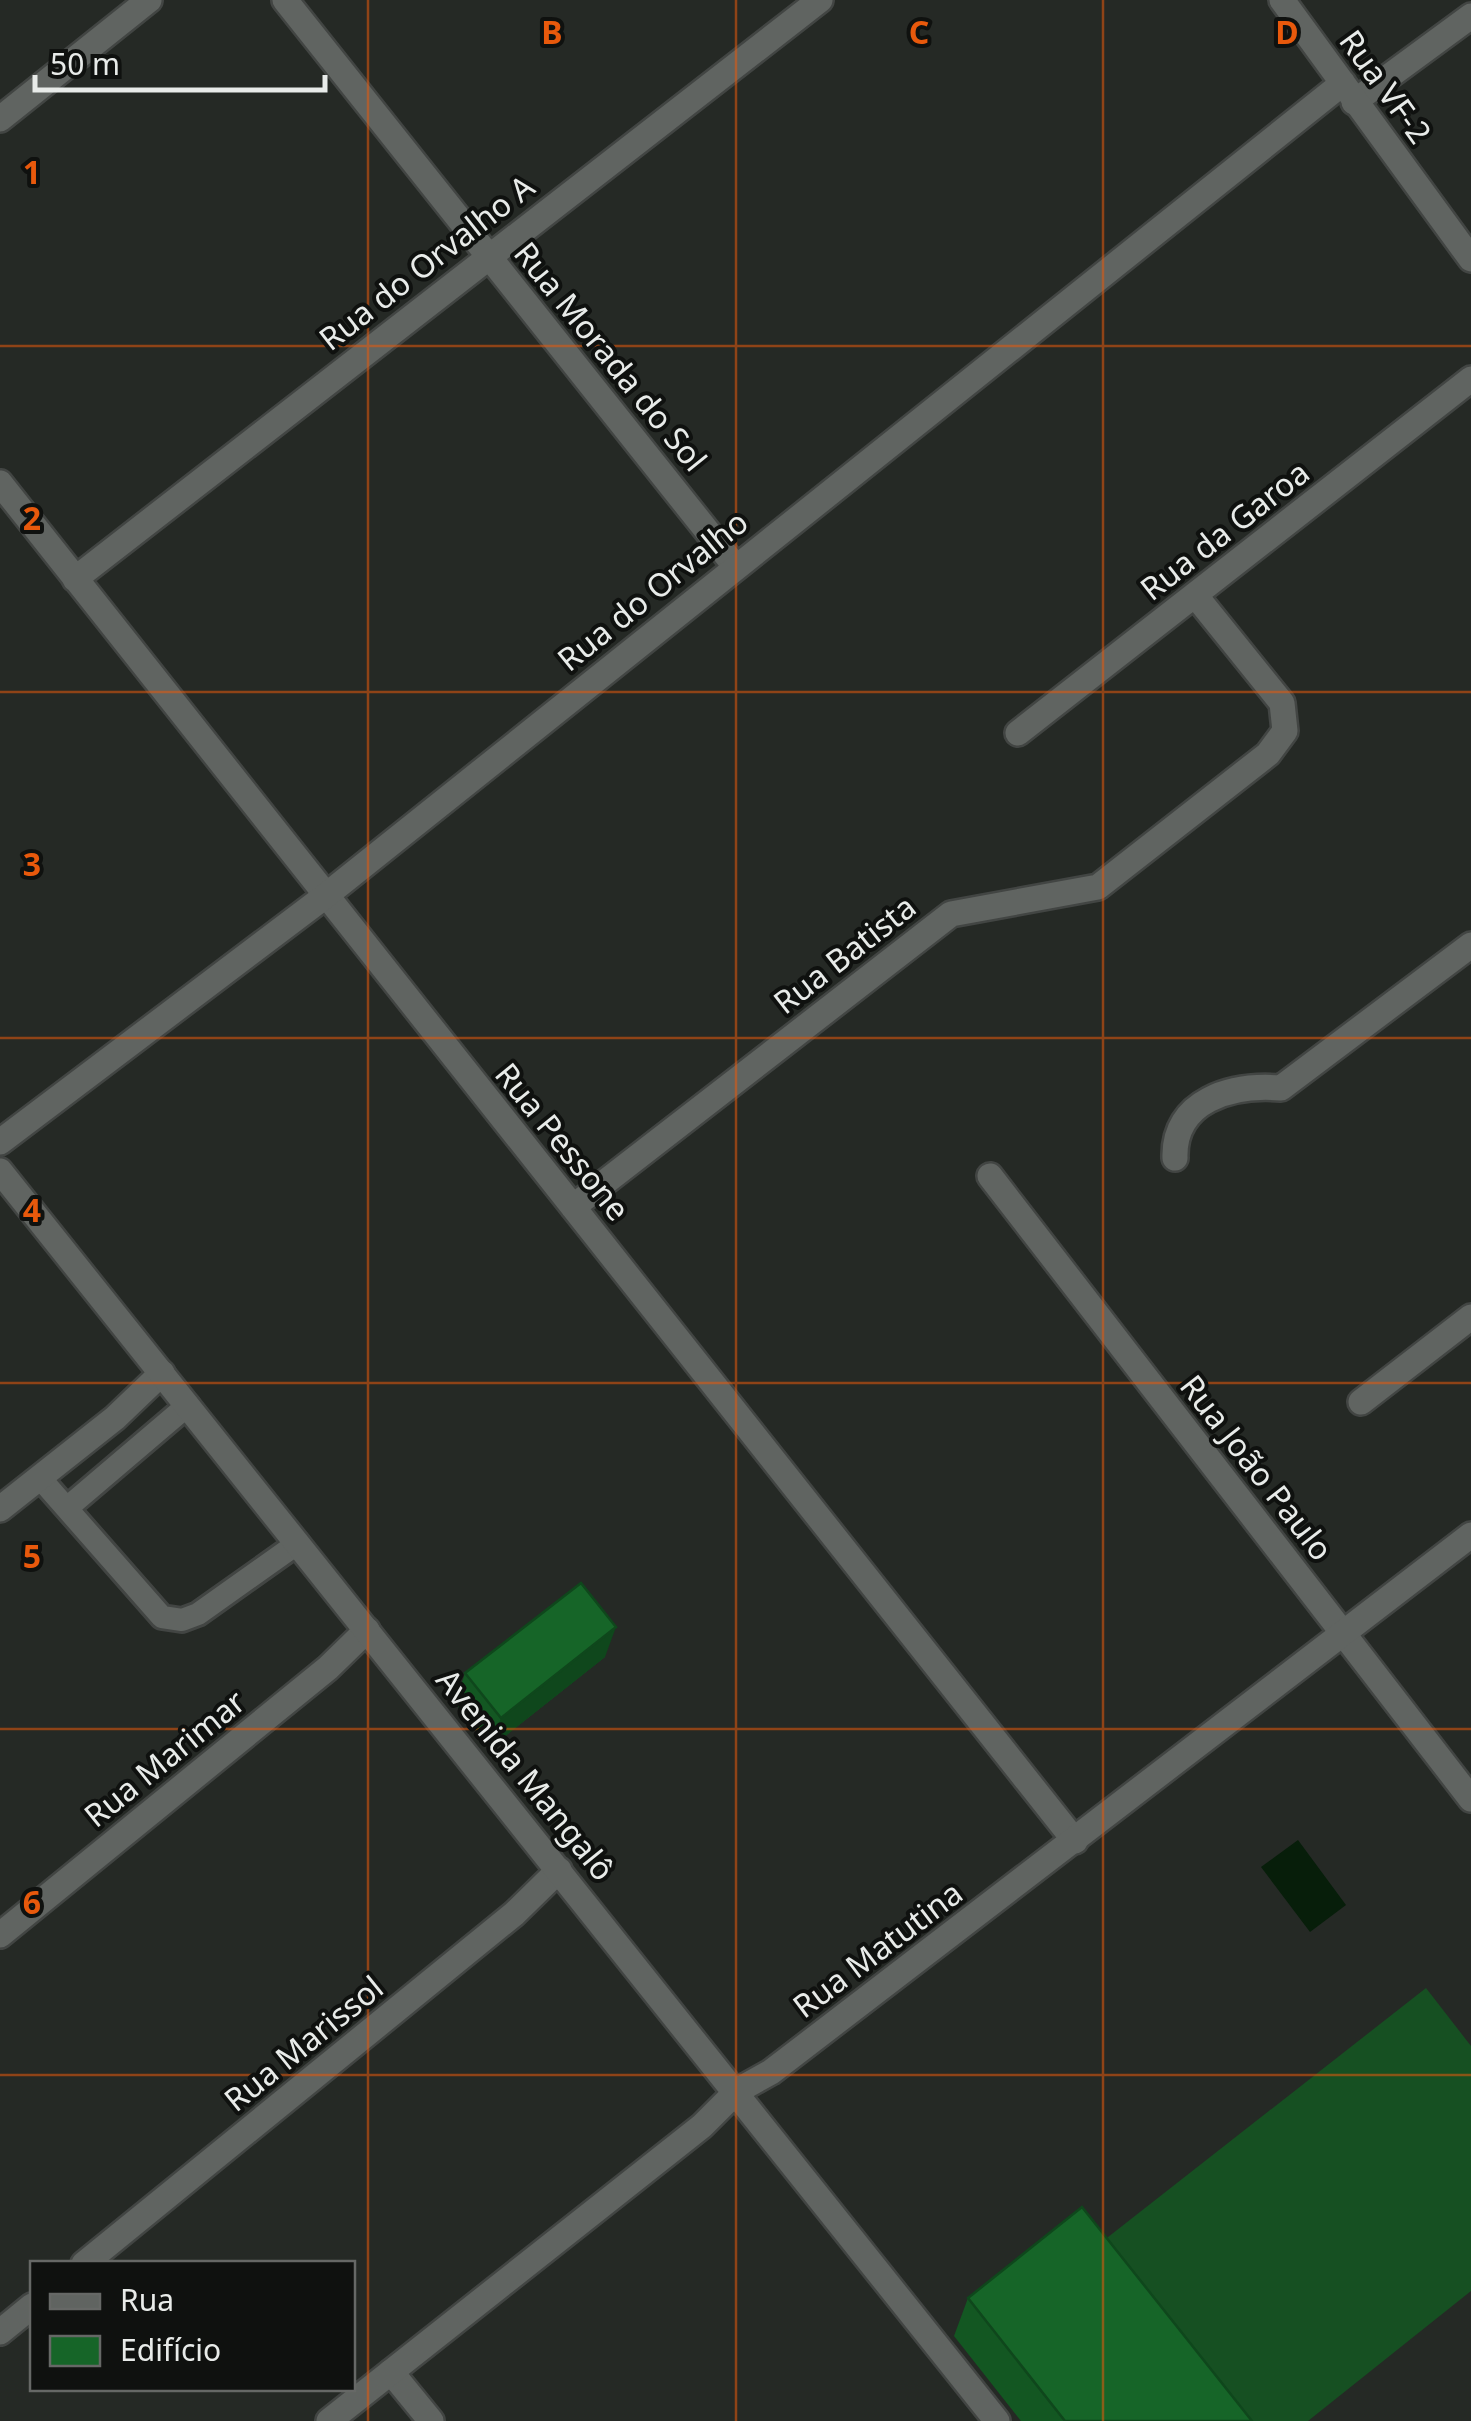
<svg xmlns="http://www.w3.org/2000/svg" width="1471" height="2421" font-family="'Noto Sans',sans-serif">
<style>
.pitch{fill:#165022}
.water{fill:#071e0a}
.lines{fill:none;stroke-linecap:round;stroke-linejoin:round}
.service-casing{stroke:#424543;stroke-width:28}
.minor-casing{stroke:#424543;stroke-width:30}
.tertiary-casing{stroke:#424543;stroke-width:30}
.service{stroke:#606461;stroke-width:22}
.minor{stroke:#606461;stroke-width:25}
.tertiary{stroke:#606461;stroke-width:25}
.wall{fill:#135722}
.shaded-wall{fill:#0f471c}
.building{fill:#166528;stroke:#0f471c;stroke-width:2.5}
.grid{fill:none;stroke:#e8590c;stroke-width:2.5;stroke-opacity:0.55}
.labels{text-anchor:middle;stroke-width:8;stroke-linejoin:round;paint-order:stroke}
.street-label{font-size:32px;fill:#e8ebe9;stroke:#0f110f}
.grid-label{font-size:32px;text-anchor:middle;font-weight:bold;fill:#e8590c;stroke:#0f110f;stroke-width:8;stroke-linejoin:round;paint-order:stroke}
</style>
<rect width="100%" height="100%" fill="#252925"/>
<path class="pitch" d="M 1426,1988 L 1471,2046 L 1471,2291 L 1308,2421 L 1208,2421 L 1080,2259 Z"/>
<path class="water" d="M 1298,1840 L 1346,1905 L 1310,1932 L 1261,1867 Z"/>
<g class="lines">
<defs>
<path id="service" d="M 40,1478 L 162,1617 L 182,1620 L 198,1614 L 298,1543
M 67,1508 L 188,1405"/>
<path id="minor" d="M 285,0 L 735,566
M 1354,102 L 1471,16
M 0,119 L 149,0
M 0,483 L 1075,1841
M 75,579 L 820,0
M 1018,733 L 1471,379
M 1175,1158 C 1173,1100 1232,1084 1281,1088 L 1471,945
M 990,1176 L 1471,1799
M 573,1207 L 951,914 L 1098,887 L 1268,754 L 1285,731 L 1282,703 L 1195,595
M 1361,1402 L 1471,1317
M 0,1509 L 115,1418 L 162,1373
M 0,1935 L 328,1668 L 367,1630
M 84,2264 L 514,1914 L 559,1870
M 0,2332 L 32,2306
M 391,2372 L 431,2421"/>
<path id="tertiary" d="M 1282,0 L 1471,259
M 0,1142 L 324,897 L 1343,83
M 0,1171 L 997,2421
M 329,2421 L 702,2126 L 737,2091 L 771,2072 L 1471,1535"/>
</defs>
<use href="#service" class="service-casing"/>
<use href="#minor" class="minor-casing"/>
<use href="#tertiary" class="tertiary-casing"/>
<use href="#service" class="service"/>
<use href="#minor" class="minor"/>
<use href="#tertiary" class="tertiary"/>
</g>
<path class="wall" d="M 605,1657 L 490,1748 L 455,1703 L 465,1673 Z
M 968,2298 L 1252,2421 L 1021,2421 L 954,2336 Z"/>
<path class="shaded-wall" d="M 616,1627 L 605,1657 L 490,1748 L 501,1718 Z"/>
<path class="building" d="M 581,1583 L 616,1627 L 501,1718 L 465,1673 Z
M 1082,2207 L 1252,2421 L 1065,2421 L 968,2298 Z"/>
<path class="grid" d="M 368,0 L 368,2421M 736,0 L 736,2421M 1103,0 L 1103,2421M 0,346 L 1471,346M 0,692 L 1471,692M 0,1038 L 1471,1038M 0,1383 L 1471,1383M 0,1729 L 1471,1729M 0,2075 L 1471,2075"/>
<g class="labels">
<g class="street-label">
<text transform="translate(1385 87) rotate(54)" y="11">Rua VF-2</text>
<text transform="translate(427 263) rotate(-38)" y="11">Rua do Orvalho A</text>
<text transform="translate(610 357) rotate(51)" y="11">Rua Morada do Sol</text>
<text transform="translate(1225 531) rotate(-38)" y="11">Rua da Garoa</text>
<text transform="translate(653 591) rotate(-39)" y="11">Rua do Orvalho</text>
<text transform="translate(845 955) rotate(-38)" y="11">Rua Batista</text>
<text transform="translate(562 1142) rotate(51)" y="11">Rua Pessone</text>
<text transform="translate(1256 1468) rotate(52)" y="11">Rua João Paulo</text>
<text transform="translate(165 1759) rotate(-39)" y="11">Rua Marimar</text>
<text transform="translate(525 1775) rotate(51)" y="11">Avenida Mangalô</text>
<text transform="translate(878 1950) rotate(-37)" y="11">Rua Matutina</text>
<text transform="translate(304 2044) rotate(-39)" y="11">Rua Marissol</text>
</g>
</g>
<g class="grid-label">
<text x="552" y="44">B</text>
<text x="919" y="44">C</text>
<text x="1287" y="44">D</text>
<text x="32" y="184">1</text>
<text x="32" y="530">2</text>
<text x="32" y="876">3</text>
<text x="32" y="1222">4</text>
<text x="32" y="1568">5</text>
<text x="32" y="1914">6</text>
</g>
<rect x="30" y="2261" width="325" height="130" fill="#0f110f" stroke="#666866" stroke-width="2.5"/>
<rect x="50" y="2294" width="50" height="15" fill="#606461" stroke="#666866" stroke-width="2.5"/>
<text x="120" y="2311" font-size="30" fill="#e8ebe9">Rua</text>
<rect x="50" y="2336" width="50" height="30" fill="#166528" stroke="#666866" stroke-width="2.5"/>
<text x="120" y="2361" font-size="30" fill="#e8ebe9">Edifício</text>
<path d="M35 75v15h290v-15" fill="none" stroke="#e8ebe9" stroke-width="5"/>
<text x="50" y="75" font-size="30" fill="#e8ebe9" stroke="#0f110f" stroke-width="8" paint-order="stroke">50 m</text>
</svg>
